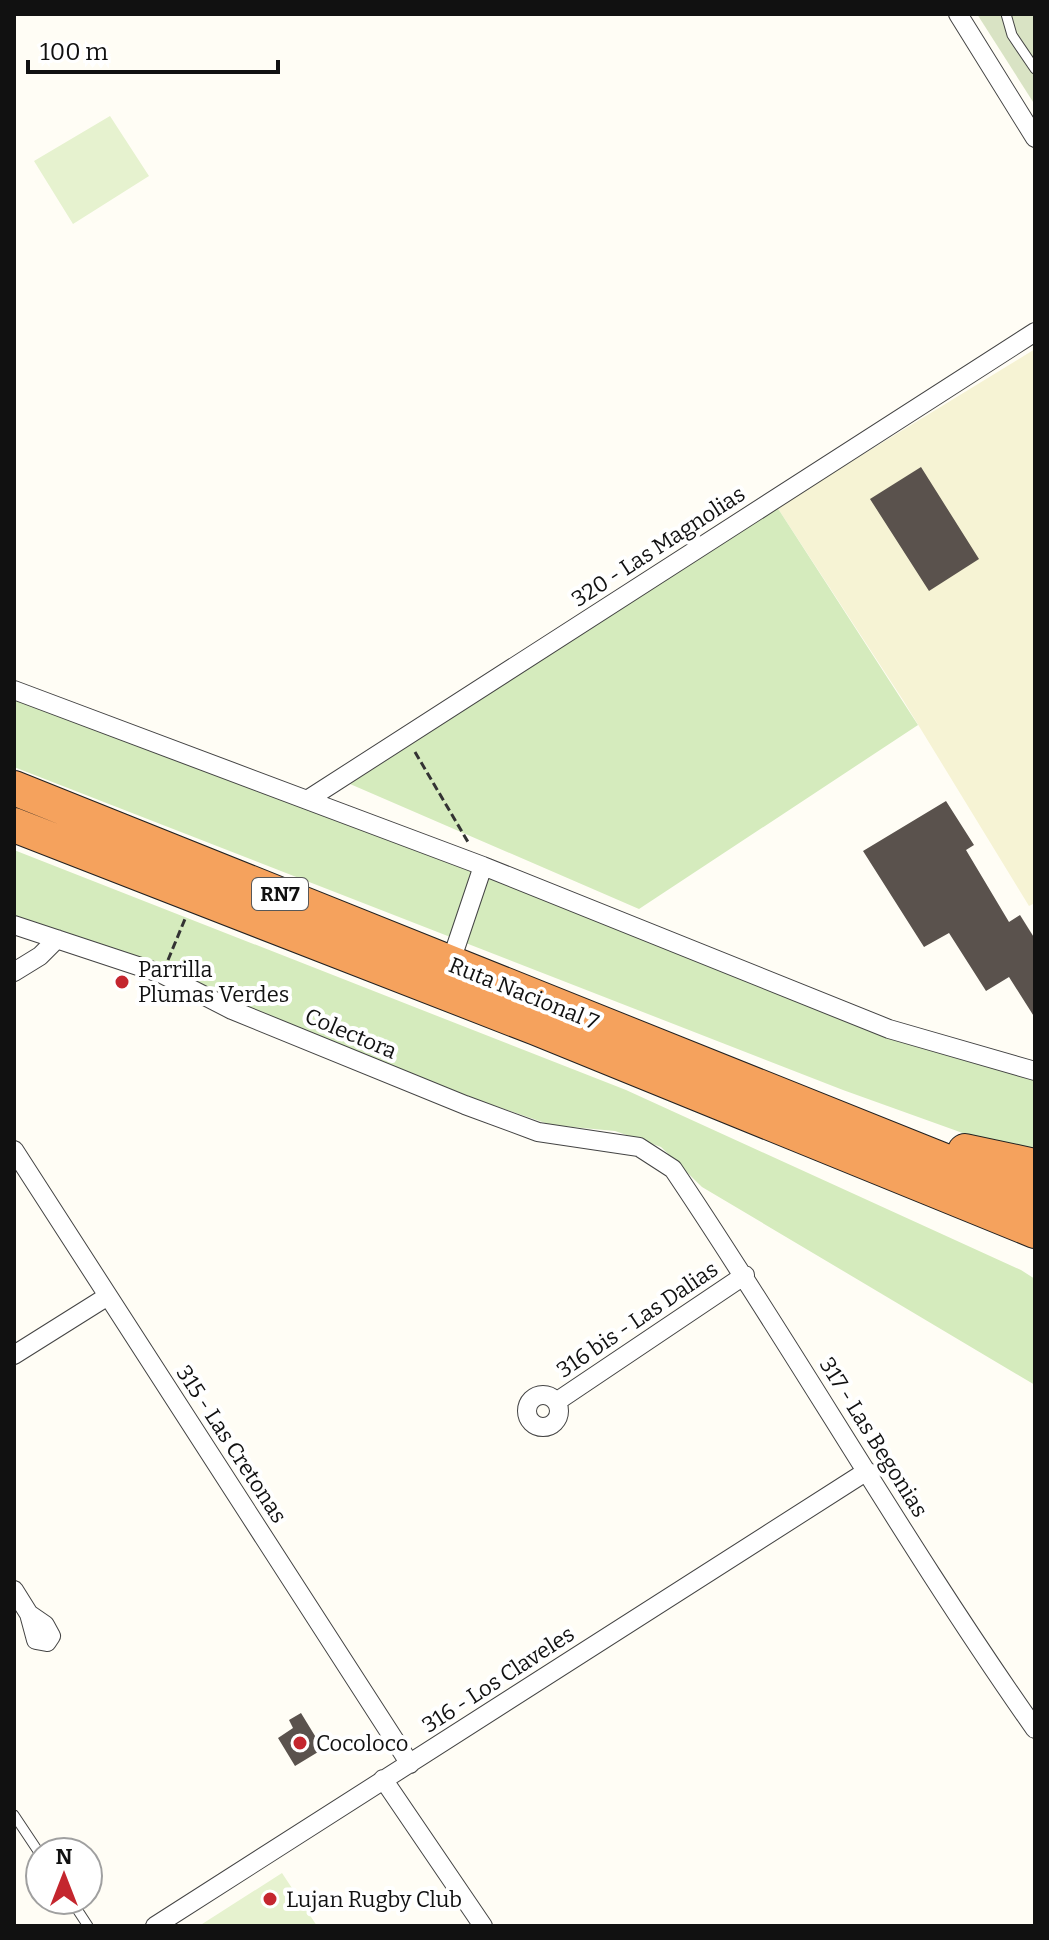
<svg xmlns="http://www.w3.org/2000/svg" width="1049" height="1940" font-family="Bitter,serif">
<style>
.farmland{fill:#f6f3d4}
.green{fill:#d5ebbd}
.cemetery{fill:#d9e3c4}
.pitch{fill:#e6f2cf}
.building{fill:#5a524d}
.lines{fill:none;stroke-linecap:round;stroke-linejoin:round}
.lane-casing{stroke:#444;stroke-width:11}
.street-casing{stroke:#444;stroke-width:20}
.highway-casing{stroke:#222;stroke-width:36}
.path{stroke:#333;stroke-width:3;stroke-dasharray:8 4;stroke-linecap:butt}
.lane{stroke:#fff;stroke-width:9}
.street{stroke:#fff;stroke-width:18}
.highway{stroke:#f5a25d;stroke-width:34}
.poi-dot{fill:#c4262e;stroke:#fff;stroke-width:3}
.labels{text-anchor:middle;stroke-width:8;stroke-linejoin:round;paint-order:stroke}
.shield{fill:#fff;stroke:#585858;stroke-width:2}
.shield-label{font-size:20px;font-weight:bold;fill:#111}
.street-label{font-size:22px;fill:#111;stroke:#fff}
.poi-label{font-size:22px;fill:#111;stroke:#fff;text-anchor:start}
</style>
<rect width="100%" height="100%" fill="#fffdf5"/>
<path class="farmland" d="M 1035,349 L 1035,903 L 1029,906 L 903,700 L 777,507 Z"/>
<path class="green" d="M 777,507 L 918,725 L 639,909 L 350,784 Z
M 14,697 L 1035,1080 L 1035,1153 L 1010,1150 L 843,1090 L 14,767 Z
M 14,850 L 626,1090 L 1021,1270 L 1035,1279 L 1035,1385 L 702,1187 L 661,1147 L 615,1131 L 551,1125 L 443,1088 L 14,920 Z"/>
<path class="cemetery" d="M 977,14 L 1035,14 L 1035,105 Z"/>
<path class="pitch" d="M 110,116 L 149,176 L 73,224 L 34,161 Z
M 282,1873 L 317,1926 L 199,1926 Z"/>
<path class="building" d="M 921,467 L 979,559 L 929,591 L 870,499 Z
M 946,801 L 974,845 L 966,850 L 1009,922 L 1020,915 L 1035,939 L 1035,1018 L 1009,977 L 986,991 L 949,933 L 924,947 L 863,851 Z
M 301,1713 L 323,1749 L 295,1766 L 278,1738 L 293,1728 L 289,1720 Z"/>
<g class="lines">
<defs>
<path id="lane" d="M 1006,14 L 1012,35 L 1035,69
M 14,1815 L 40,1854
M 71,1900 L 88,1926"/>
<path id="street" d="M 958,14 L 1035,138
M 14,690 L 483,866 L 889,1029 L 1035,1071
M 307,800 L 1035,332
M 14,925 L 162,974 L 232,1010 L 465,1105 L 538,1132 L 639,1147 L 673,1169 C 797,1353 907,1547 1035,1729
M 450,964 L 483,866
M 14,972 L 40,956 L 57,939
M 14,1150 L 410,1764
M 14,1355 L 108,1296
M527 1411a16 16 0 1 1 32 0a16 16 0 1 1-32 0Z
M 556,1402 L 745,1275
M 14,1590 L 29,1614 L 45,1625 L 51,1636 L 47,1642 L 36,1640 L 29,1614
M 383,1779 L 483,1926
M 155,1926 L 867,1471"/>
<path id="highway" d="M 14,788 L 1035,1197
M 14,825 L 536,1028 L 1035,1231
M 965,1151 L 1035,1166"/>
</defs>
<use href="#lane" class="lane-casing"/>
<use href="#street" class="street-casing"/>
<use href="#highway" class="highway-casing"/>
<path class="path" d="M 415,752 L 468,842
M 168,960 L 185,919"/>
<use href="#lane" class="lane"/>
<use href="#street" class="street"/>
<use href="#highway" class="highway"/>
</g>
<g class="poi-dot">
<circle cx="122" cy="982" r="8"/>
<circle cx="300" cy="1743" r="8"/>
<circle cx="270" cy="1899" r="8"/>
</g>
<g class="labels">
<rect class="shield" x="252" y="878" width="56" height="32" rx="6"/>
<g class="shield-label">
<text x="280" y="901">RN7</text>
</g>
<g class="street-label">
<text transform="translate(658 546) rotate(-33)" y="8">320 - Las Magnolias</text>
<text transform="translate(524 993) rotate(22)" y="8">Ruta Nacional 7</text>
<text transform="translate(351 1033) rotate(23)" y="8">Colectora</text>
<text transform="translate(637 1319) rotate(-34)" y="8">316 bis - Las Dalias</text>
<text transform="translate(874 1437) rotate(58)" y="8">317 - Las Begonias</text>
<text transform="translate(232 1444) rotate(57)" y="8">315 - Las Cretonas</text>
<text transform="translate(498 1679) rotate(-33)" y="8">316 - Los Claveles</text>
</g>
<g class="poi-label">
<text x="138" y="977">Parrilla<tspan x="138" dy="25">Plumas Verdes</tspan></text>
<text x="316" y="1751">Cocoloco</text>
<text x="286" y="1907">Lujan Rugby Club</text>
</g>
</g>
<rect width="1049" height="1940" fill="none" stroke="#111111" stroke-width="32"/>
<g transform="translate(64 1876)"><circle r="38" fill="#ffffff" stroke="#a0a0a0" stroke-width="2"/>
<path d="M0-6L14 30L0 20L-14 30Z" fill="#c4262e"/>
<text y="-12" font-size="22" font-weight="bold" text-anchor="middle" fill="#111111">N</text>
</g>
<path d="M28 60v12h250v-12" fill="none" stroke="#111111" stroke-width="4"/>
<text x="40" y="60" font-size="24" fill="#111111" stroke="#ffffff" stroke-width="6" paint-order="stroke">100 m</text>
</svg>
